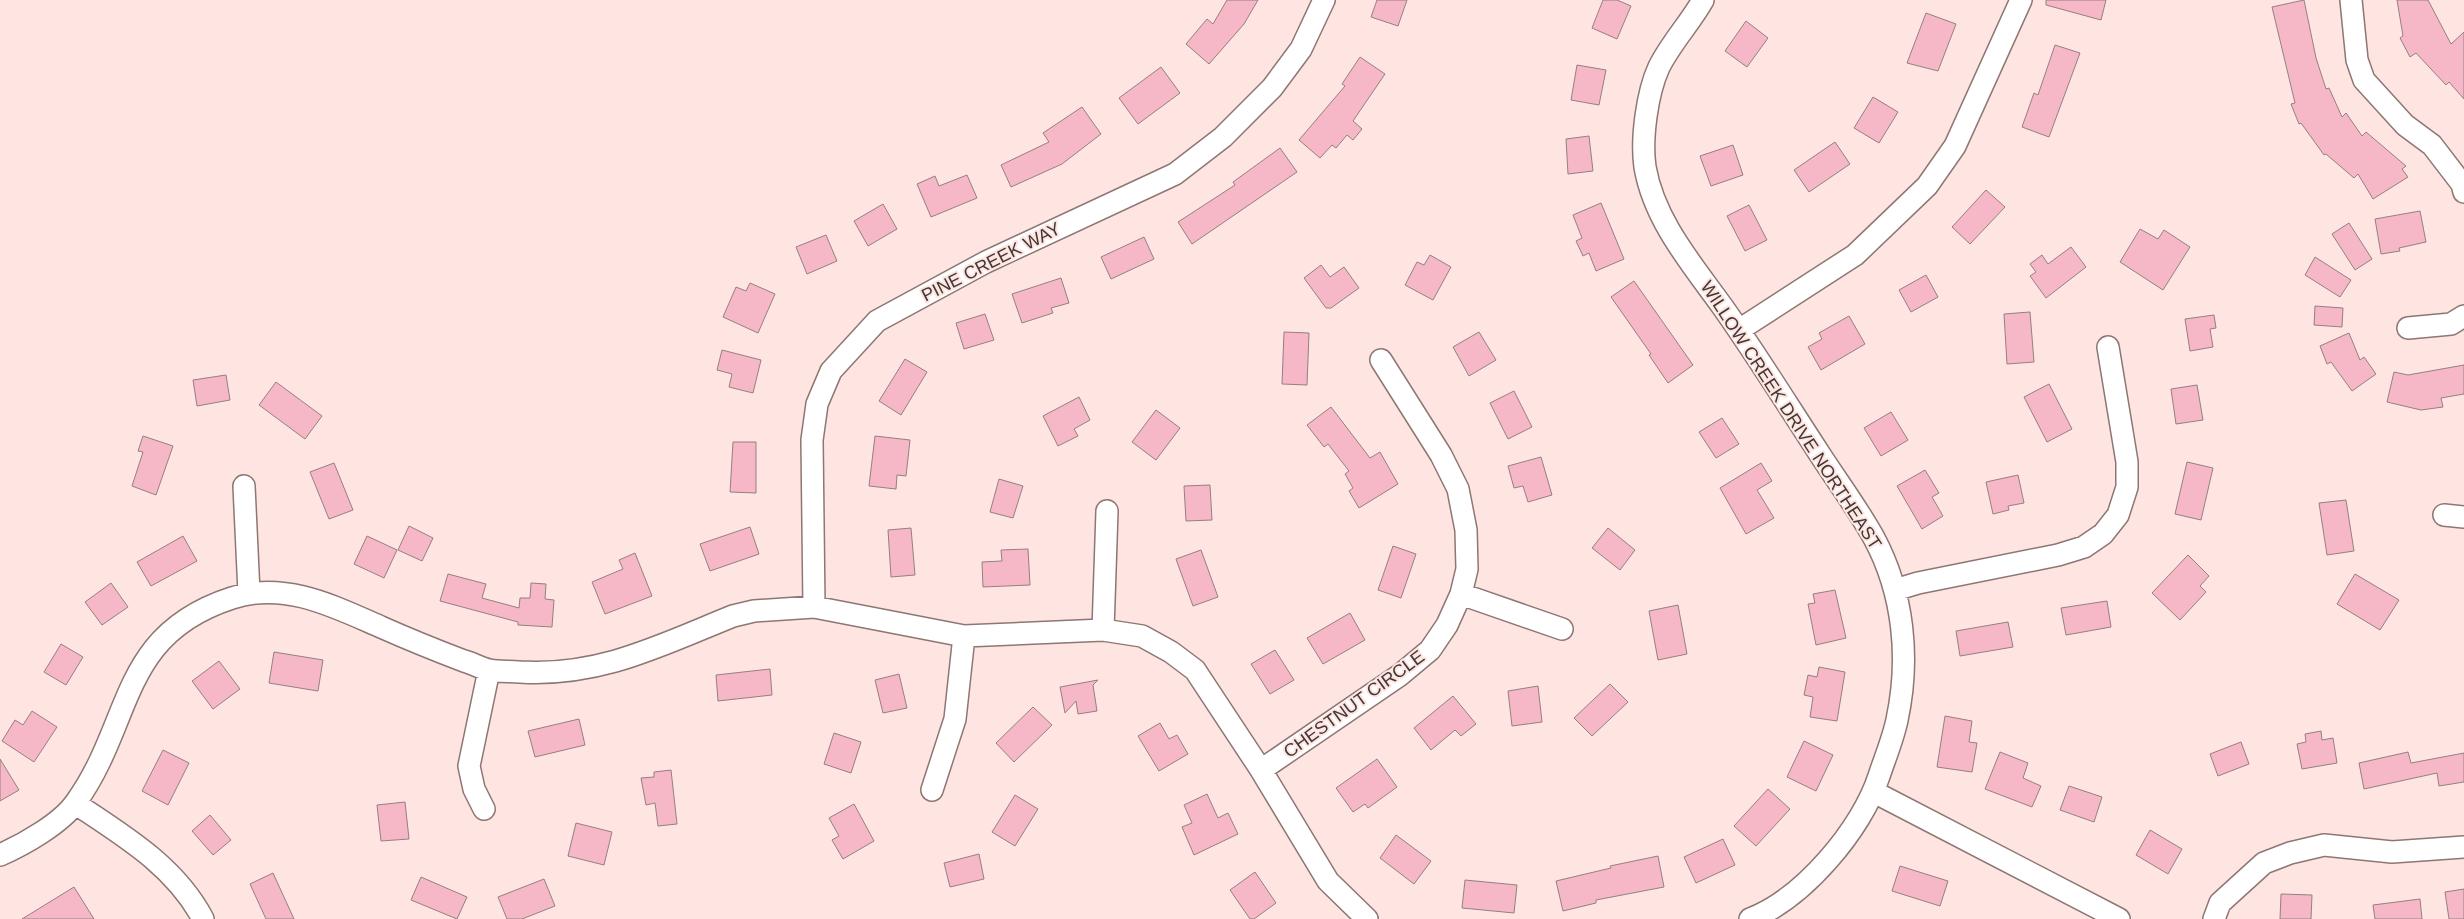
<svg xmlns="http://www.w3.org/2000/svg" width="2464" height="919" font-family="Helvetica,sans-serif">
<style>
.building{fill:#f6b7c7;stroke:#957f84}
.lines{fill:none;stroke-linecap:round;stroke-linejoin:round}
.minor-casing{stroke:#8d7673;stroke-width:24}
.minor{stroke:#fff;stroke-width:21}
.labels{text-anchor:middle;stroke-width:4;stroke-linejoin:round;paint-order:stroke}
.street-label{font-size:18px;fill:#413735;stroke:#fee5e1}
</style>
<rect width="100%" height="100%" fill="#fee5e1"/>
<path class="building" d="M 1227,0 L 1258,0 L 1244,24 L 1209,64 L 1186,44 L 1207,19 L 1213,24 Z
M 1377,0 L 1407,0 L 1398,26 L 1371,17 Z
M 1603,0 L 1617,0 L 1631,6 L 1617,39 L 1592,28 Z
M 2046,0 L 2106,0 L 2101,20 L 2046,5 Z
M 2304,0 L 2316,58 L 2326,89 L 2329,88 L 2342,117 L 2346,113 L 2362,136 L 2366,132 L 2406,166 L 2402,169 L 2408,177 L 2373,199 L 2358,174 L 2354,178 L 2326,154 L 2324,155 L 2301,123 L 2299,124 L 2291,104 L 2295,103 L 2272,7 Z
M 2397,0 L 2428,0 L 2451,44 L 2464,32 L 2464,99 L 2449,82 L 2446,85 L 2416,53 L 2410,57 L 2400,38 L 2403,36 Z
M 1926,13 L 1956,24 L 1938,71 L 1907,63 Z
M 1746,21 L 1768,38 L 1747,67 L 1725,51 Z
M 2055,45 L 2080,53 L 2049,137 L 2022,127 L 2034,93 L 2038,95 Z
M 1360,57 L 1385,74 L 1353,121 L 1362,129 L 1353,140 L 1347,135 L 1336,148 L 1332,145 L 1320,158 L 1299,140 L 1345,86 L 1342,84 Z
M 1577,65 L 1606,70 L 1599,105 L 1571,100 Z
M 1161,67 L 1180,93 L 1138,124 L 1119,98 Z
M 1873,97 L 1898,112 L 1879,143 L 1854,128 Z
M 1082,107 L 1101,134 L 1062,164 L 1011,187 L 1001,165 L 1049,142 L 1043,133 Z
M 1589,136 L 1593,171 L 1568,174 L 1566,139 Z
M 1835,142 L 1850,164 L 1809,192 L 1794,170 Z
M 1733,145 L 1743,175 L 1711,186 L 1700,156 Z
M 1280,148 L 1297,172 L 1192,244 L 1178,222 L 1235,185 L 1233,182 Z
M 967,175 L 977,198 L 931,217 L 917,184 L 935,176 L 939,186 Z
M 1986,190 L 2005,207 L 1970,244 L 1952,227 Z
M 1601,203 L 1624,259 L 1596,271 L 1589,253 L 1583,256 L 1576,241 L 1582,238 L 1573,215 Z
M 883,204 L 897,229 L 868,246 L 854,221 Z
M 1749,205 L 1767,240 L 1745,251 L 1727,216 Z
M 2420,211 L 2426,242 L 2399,248 L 2400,251 L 2381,254 L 2375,219 Z
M 2349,223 L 2372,259 L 2355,270 L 2332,234 Z
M 2140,229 L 2158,239 L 2164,230 L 2190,247 L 2163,290 L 2120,262 Z
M 826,235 L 837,261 L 807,274 L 796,247 Z
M 1144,237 L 1154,259 L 1111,279 L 1101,257 Z
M 2071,247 L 2086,267 L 2046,298 L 2030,276 L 2036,272 L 2030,264 L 2042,255 L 2048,264 Z
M 1430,255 L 1451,267 L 1433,300 L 1405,285 L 1417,262 L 1424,265 Z
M 2315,257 L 2351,280 L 2340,297 L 2305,275 Z
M 1321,265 L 1330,277 L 1344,267 L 1359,288 L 1331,308 L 1326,308 L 1304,278 Z
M 1926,275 L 1938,297 L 1911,312 L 1899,290 Z
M 1061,278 L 1069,303 L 1051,308 L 1053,313 L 1022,323 L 1012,294 Z
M 1634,281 L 1693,365 L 1668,383 L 1649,355 L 1651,354 L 1611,297 Z
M 750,283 L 775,294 L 758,333 L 723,317 L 736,287 L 746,291 Z
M 2315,306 L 2343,308 L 2342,327 L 2314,325 Z
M 2030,312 L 2034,362 L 2007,364 L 2004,314 Z
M 985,314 L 994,340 L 964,349 L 956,323 Z
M 2214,315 L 2216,328 L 2210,329 L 2213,347 L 2190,351 L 2185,319 Z
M 1849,316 L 1865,344 L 1821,370 L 1808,347 L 1822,339 L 1819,333 Z
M 1284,332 L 1309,333 L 1307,385 L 1282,384 Z
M 1479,332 L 1496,360 L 1469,376 L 1453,347 Z
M 2349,333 L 2360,360 L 2364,357 L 2376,374 L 2352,391 L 2331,362 L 2327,364 L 2320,346 Z
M 722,350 L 761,360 L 753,393 L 729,387 L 732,374 L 717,370 Z
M 905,359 L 927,372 L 901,415 L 879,401 Z
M 2464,365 L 2464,394 L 2441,398 L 2443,407 L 2421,410 L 2387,402 L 2394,372 L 2408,375 Z
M 226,375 L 230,400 L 197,406 L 193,380 Z
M 276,382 L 322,416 L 305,439 L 259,405 Z
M 2049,384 L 2072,429 L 2047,442 L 2024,397 Z
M 2197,385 L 2203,420 L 2176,424 L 2171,389 Z
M 1514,391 L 1532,427 L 1508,439 L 1490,403 Z
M 1079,397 L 1090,420 L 1074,429 L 1078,436 L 1058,446 L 1043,416 Z
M 1331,407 L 1370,458 L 1380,452 L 1398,484 L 1359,508 L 1349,491 L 1353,488 L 1345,474 L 1349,471 L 1328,444 L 1324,447 L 1307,425 Z
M 1156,410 L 1180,428 L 1156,460 L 1132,442 Z
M 1891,412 L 1908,440 L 1881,456 L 1864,428 Z
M 1722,418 L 1739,444 L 1716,458 L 1699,432 Z
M 143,436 L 173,446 L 156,495 L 132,486 L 143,452 L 138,451 Z
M 875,436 L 910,440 L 906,476 L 897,475 L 896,489 L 869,486 Z
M 733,442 L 756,442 L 756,493 L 730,492 Z
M 1541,457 L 1552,495 L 1528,502 L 1523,486 L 1514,488 L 1508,466 Z
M 2187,462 L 2213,468 L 2201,520 L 2175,514 Z
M 334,463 L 353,510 L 329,519 L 310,472 Z
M 1761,463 L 1772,481 L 1757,490 L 1774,518 L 1746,534 L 1720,488 Z
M 1925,470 L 1939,493 L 1932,497 L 1943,516 L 1922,529 L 1897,486 Z
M 2018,475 L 2024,503 L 2008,506 L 2009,510 L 1993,514 L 1986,482 Z
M 999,479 L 1023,486 L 1013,518 L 990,512 Z
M 1210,485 L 1212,520 L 1186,521 L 1184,486 Z
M 2346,500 L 2354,551 L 2327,555 L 2319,503 Z
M 409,526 L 433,538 L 422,561 L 398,550 Z
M 750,527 L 759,554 L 710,571 L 700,544 Z
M 911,528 L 915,575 L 891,577 L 888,530 Z
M 1608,528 L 1635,550 L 1620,570 L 1592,548 Z
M 183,536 L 197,561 L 151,586 L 137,562 Z
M 367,536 L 397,550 L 384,578 L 354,564 Z
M 1393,546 L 1416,554 L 1401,598 L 1378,590 Z
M 1028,549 L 1030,585 L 983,587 L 982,562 L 1002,561 L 1001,550 Z
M 1201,550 L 1218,597 L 1193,606 L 1176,559 Z
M 635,553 L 652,596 L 605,614 L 592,582 L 623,569 L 619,560 Z
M 2188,555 L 2209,576 L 2200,586 L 2206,592 L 2180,620 L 2152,593 Z
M 448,574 L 486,584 L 482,598 L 519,608 L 520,598 L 530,598 L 531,583 L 546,584 L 545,599 L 554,600 L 552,627 L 518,625 L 518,622 L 440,601 Z
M 2355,574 L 2399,600 L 2380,630 L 2337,604 Z
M 111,583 L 128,607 L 102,625 L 85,602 Z
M 1835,590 L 1846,638 L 1816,645 L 1808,604 L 1815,603 L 1813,594 Z
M 2107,601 L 2111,627 L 2066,635 L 2061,608 Z
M 1678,605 L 1687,654 L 1658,660 L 1649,611 Z
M 1350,613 L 1365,640 L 1323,664 L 1307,638 Z
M 2008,622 L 2013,647 L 1960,656 L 1956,631 Z
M 61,644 L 83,657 L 66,685 L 44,672 Z
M 1275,650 L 1294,680 L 1270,694 L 1251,664 Z
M 274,652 L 323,660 L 318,691 L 269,683 Z
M 219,661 L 240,689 L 213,709 L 192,681 Z
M 1819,667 L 1845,672 L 1837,721 L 1810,717 L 1813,697 L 1804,695 L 1808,675 L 1817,677 Z
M 770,669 L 772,695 L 718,701 L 716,675 Z
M 899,674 L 907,708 L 883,713 L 875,680 Z
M 1098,680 L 1093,685 L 1097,711 L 1078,714 L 1076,701 L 1065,713 L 1060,687 Z
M 1610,684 L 1628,702 L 1592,736 L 1574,718 Z
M 1538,686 L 1542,722 L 1512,726 L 1508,691 Z
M 1453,696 L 1476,724 L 1461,736 L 1455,730 L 1431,750 L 1414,728 Z
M 1033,707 L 1052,725 L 1014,762 L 996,743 Z
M 32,711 L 57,727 L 34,762 L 2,741 L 15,720 L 23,725 Z
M 1945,716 L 1972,721 L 1969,742 L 1977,743 L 1972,772 L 1937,767 Z
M 579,719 L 585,745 L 535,757 L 528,731 Z
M 1160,723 L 1169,739 L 1177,735 L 1188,754 L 1159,771 L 1138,736 Z
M 2321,731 L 2322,740 L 2333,738 L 2337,763 L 2302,769 L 2297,744 L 2306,742 L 2305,734 Z
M 834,733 L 861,742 L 851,773 L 824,764 Z
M 1804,741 L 1833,755 L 1816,791 L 1787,777 Z
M 2241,742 L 2249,764 L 2218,776 L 2210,754 Z
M 163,750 L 189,763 L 168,805 L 142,791 Z
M 2000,752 L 2028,763 L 2023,778 L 2041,786 L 2032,807 L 1985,789 Z
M 2408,752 L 2411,763 L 2464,753 L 2464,782 L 2439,786 L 2437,773 L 2364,789 L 2359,763 Z
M 0,759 L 19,790 L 0,801 Z
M 1377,759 L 1397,787 L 1368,808 L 1365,804 L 1353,812 L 1336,788 Z
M 671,770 L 677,824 L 658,826 L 655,803 L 646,805 L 641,778 L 654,777 L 654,772 Z
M 2069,786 L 2102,797 L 2094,822 L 2060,810 Z
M 1768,789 L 1790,809 L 1756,846 L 1734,826 Z
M 1207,794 L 1218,818 L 1228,813 L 1238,834 L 1194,855 L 1182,827 L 1192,823 L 1184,805 Z
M 1015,795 L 1038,809 L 1015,846 L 992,832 Z
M 405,802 L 409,839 L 381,841 L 377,805 Z
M 854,804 L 874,841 L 843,859 L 832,840 L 839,836 L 829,818 Z
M 210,815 L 231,840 L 213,855 L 192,831 Z
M 576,823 L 612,832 L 604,865 L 568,856 Z
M 2150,830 L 2182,849 L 2168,874 L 2136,855 Z
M 1396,835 L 1431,861 L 1414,884 L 1380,858 Z
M 1723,839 L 1735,865 L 1696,883 L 1684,857 Z
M 979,854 L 984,879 L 950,887 L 944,863 Z
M 1658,856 L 1664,887 L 1596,900 L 1596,903 L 1563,911 L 1556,881 L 1611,868 L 1610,866 Z
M 1900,866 L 1948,881 L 1940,906 L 1892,891 Z
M 1255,872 L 1276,903 L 1254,919 L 1250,919 L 1230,890 Z
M 273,873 L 294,919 L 266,919 L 250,884 Z
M 421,877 L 467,897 L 457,919 L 411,900 Z
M 544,879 L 555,906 L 522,919 L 507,919 L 498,897 Z
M 1465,880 L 1517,885 L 1514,913 L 1462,908 Z
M 74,887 L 94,919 L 22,919 Z
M 2464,889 L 2464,919 L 2449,919 L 2445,892 Z
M 2281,894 L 2312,895 L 2311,919 L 2280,919 Z
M 2420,899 L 2422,919 L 2375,919 L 2373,905 Z"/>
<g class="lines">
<defs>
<path id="minor" d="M 1703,0 C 1690,23 1671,43 1659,67 C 1647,93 1641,139 1645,167 C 1654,220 1691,263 1722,306 C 1756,354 1787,404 1819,453 C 1837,481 1858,509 1874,538 C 1904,594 1910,659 1897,720 C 1893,739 1885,758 1879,776 C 1862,829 1803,899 1750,919
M 2351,0 L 2357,60 L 2364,80 L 2405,125 L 2432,145 L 2462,184 L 2464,192
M 2408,328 L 2451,324 L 2464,316
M 1739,330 L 1855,255 L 1927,186 L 1955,146 L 2021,0
M 244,486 L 249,593
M 2444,515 L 2464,517
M 1895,590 L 1918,583 L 2058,555 L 2084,547 L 2103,534 L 2118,515 L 2127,487 L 2127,462 L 2108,347
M 1461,594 L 1562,629
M 814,607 L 812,440 L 817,404 L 831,371 L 877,321 L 986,262 L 1175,174 L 1223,137 L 1272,88 L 1301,49 L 1324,0
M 1103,630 L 1107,511
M 1261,770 L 1400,675 L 1430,650 L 1447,625 L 1461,594 L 1467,569 L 1466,530 L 1458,489 L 1441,455 L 1381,360
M 932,790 L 955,719 L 964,636
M 1874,792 L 2119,919
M 76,804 C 124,836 175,866 203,919
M 484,809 L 474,789 L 469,766 L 489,670
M 0,855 C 23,845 62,823 76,802 C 134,721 118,635 232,598 C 285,581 333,606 381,627 C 408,639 435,650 464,661 C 472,663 480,668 489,670 C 499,672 510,671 520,672 C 600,677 661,645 733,616 L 754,611 L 814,607 L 964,636 L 1103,630 L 1142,636 L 1171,652 L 1195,670 L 1261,770 L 1328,881 L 1367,919
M 2214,919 L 2220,903 L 2264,863 L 2290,853 L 2324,845 L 2392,852 L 2464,847"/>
</defs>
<use href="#minor" class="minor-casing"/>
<use href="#minor" class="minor"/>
</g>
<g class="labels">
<g class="street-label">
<text transform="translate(991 262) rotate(-27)" y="6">PINE CREEK WAY</text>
<text transform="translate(1791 415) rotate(57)" y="6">WILLOW CREEK DRIVE NORTHEAST</text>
<text transform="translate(1354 704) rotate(-36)" y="6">CHESTNUT CIRCLE</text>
</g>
</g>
</svg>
